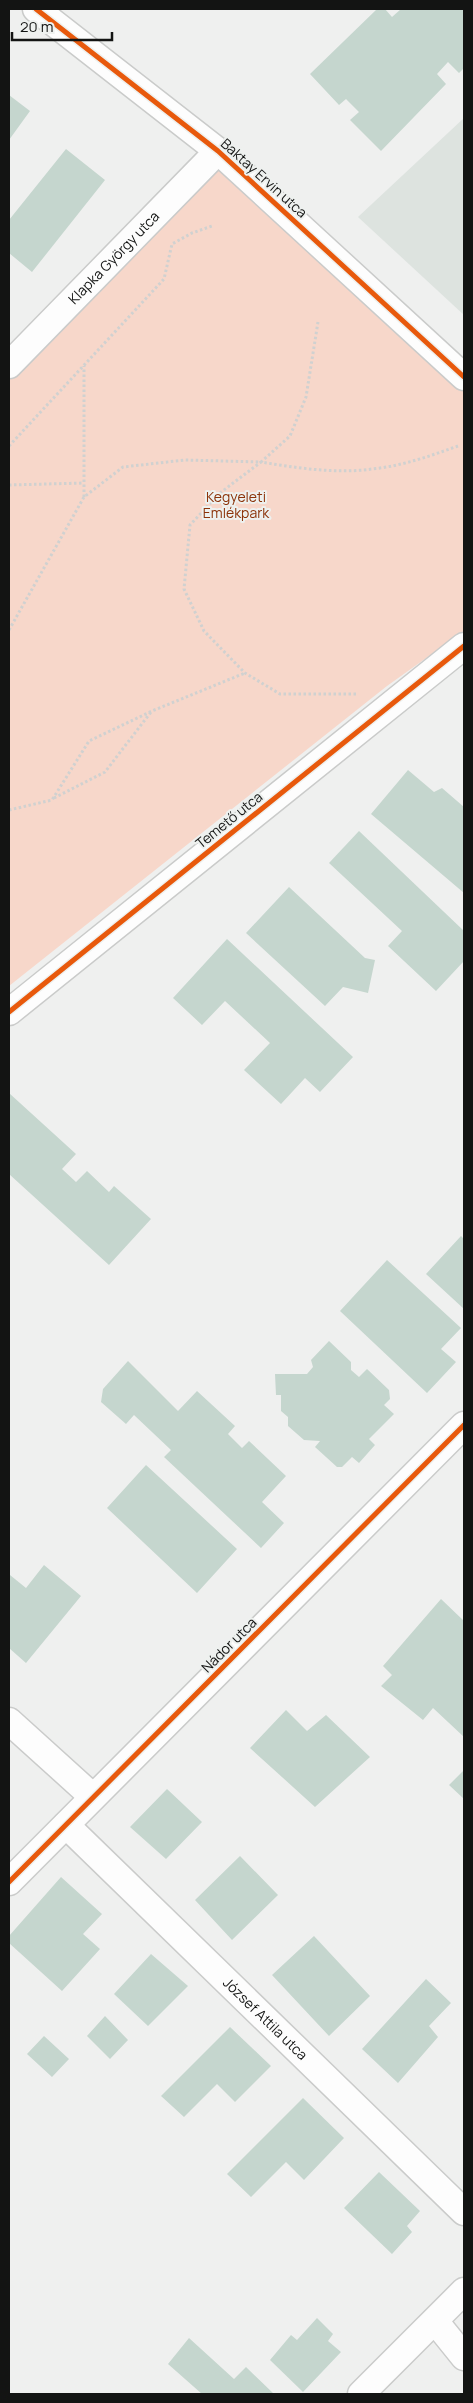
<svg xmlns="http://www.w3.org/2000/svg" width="473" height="2403" font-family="Manrope,sans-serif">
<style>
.built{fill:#dde3df}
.green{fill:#f7d7ca}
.building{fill:#c5d6ce}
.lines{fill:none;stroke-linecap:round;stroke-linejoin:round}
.minor-casing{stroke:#cacbca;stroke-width:29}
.path{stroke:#d0d1d0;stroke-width:3;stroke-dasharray:2.5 2.5;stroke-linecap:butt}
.minor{stroke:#fdfdfd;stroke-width:26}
.cycleway-casing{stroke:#eef1ef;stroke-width:8}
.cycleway{stroke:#e8590c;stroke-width:5}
.labels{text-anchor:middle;stroke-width:4;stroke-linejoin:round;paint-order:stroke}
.street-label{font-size:14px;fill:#131413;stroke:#eef1ef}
.park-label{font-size:14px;fill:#8c3309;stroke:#eef1ef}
</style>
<rect width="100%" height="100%" fill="#eff0ef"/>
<path class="built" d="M 464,118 L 464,315 L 358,217 Z"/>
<path class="green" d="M 218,151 L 464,379 L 464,631 L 387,686 L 9,986 L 9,366 Z"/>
<path class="building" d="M 377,9 L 385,9 L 392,17 L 401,9 L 464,9 L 464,68 L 459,73 L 448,62 L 437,74 L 446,84 L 381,151 L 350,120 L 359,112 L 346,99 L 339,105 L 310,74 Z
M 9,95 L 30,111 L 9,140 Z
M 66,149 L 105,180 L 32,272 L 9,253 L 9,220 Z
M 408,770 L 434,792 L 442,788 L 464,807 L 464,893 L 371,814 Z
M 359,831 L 464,931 L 464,961 L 436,991 L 388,946 L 402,931 L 329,863 Z
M 289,887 L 365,958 L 375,960 L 368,993 L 343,987 L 325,1006 L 246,933 Z
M 227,939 L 353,1057 L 320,1092 L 305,1078 L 281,1104 L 244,1070 L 270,1043 L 225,1001 L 202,1025 L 173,998 Z
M 9,1093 L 76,1154 L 62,1169 L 76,1182 L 87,1171 L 109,1192 L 114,1186 L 151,1219 L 109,1265 L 9,1174 Z
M 461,1236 L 464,1239 L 464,1309 L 426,1274 Z
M 387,1260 L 461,1328 L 441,1349 L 456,1362 L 427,1393 L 340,1311 Z
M 329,1341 L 351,1362 L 351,1370 L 359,1377 L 367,1369 L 389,1390 L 390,1399 L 384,1405 L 394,1414 L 369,1439 L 375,1445 L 359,1463 L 352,1457 L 342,1467 L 337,1467 L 315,1447 L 320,1441 L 304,1440 L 288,1426 L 288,1417 L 281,1411 L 281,1395 L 276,1395 L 275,1374 L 307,1374 L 313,1367 L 311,1360 Z
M 128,1361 L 178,1411 L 197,1391 L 235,1426 L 228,1434 L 242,1448 L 249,1441 L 286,1476 L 262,1502 L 284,1523 L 261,1548 L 164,1457 L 171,1450 L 134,1415 L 126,1424 L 101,1402 L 103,1389 Z
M 146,1465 L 237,1549 L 197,1593 L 107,1508 Z
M 44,1565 L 81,1596 L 26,1663 L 9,1648 L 9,1577 L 10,1575 L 26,1588 Z
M 441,1599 L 464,1621 L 464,1737 L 433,1708 L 423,1720 L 381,1686 L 392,1675 L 383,1666 Z
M 286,1710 L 307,1731 L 326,1715 L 370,1757 L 315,1807 L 250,1748 Z
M 464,1770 L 464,1799 L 449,1785 Z
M 167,1789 L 202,1822 L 166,1859 L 130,1827 Z
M 240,1856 L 278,1895 L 232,1940 L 195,1900 Z
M 61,1877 L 102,1914 L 83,1934 L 100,1949 L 62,1991 L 9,1943 L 9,1936 Z
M 314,1936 L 370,1996 L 329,2036 L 272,1975 Z
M 151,1954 L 188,1986 L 148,2026 L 114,1994 Z
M 426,1979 L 451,2003 L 429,2026 L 438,2037 L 398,2083 L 362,2049 Z
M 105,2016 L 128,2040 L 110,2059 L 87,2036 Z
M 230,2027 L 271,2066 L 235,2102 L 217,2084 L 184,2117 L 161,2096 Z
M 44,2036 L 69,2059 L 52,2077 L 27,2054 Z
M 303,2098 L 344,2138 L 304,2180 L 286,2162 L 251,2197 L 227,2174 Z
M 379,2172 L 420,2211 L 407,2226 L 412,2232 L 392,2254 L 344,2208 Z
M 317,2318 L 333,2334 L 328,2341 L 341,2352 L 303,2392 L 270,2360 L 291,2335 L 297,2340 Z
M 189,2338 L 234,2379 L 246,2367 L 274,2394 L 202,2394 L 168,2364 Z"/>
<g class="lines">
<defs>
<g id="minor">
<path d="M 36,9 L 218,151 L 464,377"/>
<path id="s1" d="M 9,365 L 218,151"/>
<path d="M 9,1012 L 464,646"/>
<path d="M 9,1721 L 93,1797"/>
<path id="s2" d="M 66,1825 L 464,2212"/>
<path d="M 9,1882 L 464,1425"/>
<path d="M 435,2321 L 464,2357"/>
<path d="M 361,2394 L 464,2291"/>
</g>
</defs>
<use href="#minor" class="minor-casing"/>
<path class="path" d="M 9,446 L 164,279 L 172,244 L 192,233 L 212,226
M 9,485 L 84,483
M 84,497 L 84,366
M 9,630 L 84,497 L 123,467 L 185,460 L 261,462 L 290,436 L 306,397 L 318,322
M 356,694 L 280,694 L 245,673 L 204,631 L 184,589 L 190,525 L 220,493 L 261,462 C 297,468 336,474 372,469 C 402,466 430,456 458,446
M 54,798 L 105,772 L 151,712
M 9,810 L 52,800 L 89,741 L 152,711 L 245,673"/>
<use href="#minor" class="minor"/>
<defs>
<path id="cycleway" d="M 36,9 L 218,151 L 464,377
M 9,1012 L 464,646
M 9,1882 L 464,1425"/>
</defs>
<use href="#cycleway" class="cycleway-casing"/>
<use href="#cycleway" class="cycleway"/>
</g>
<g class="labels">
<g class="street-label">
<text transform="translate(264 178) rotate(42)" y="5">Baktay Ervin utca</text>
<text dy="5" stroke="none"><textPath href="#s1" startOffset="150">Klapka György utca</textPath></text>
<text transform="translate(229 820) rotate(-39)" y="5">Temető utca</text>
<text transform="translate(229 1645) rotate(-45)" y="5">Nádor utca</text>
<text dy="5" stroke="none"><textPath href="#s2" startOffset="278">József Attila utca</textPath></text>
</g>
<g class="park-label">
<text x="236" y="502">Kegyeleti<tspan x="236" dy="16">Emlékpark</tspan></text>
</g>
</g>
<rect width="473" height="2403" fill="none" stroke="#131413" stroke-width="20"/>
<path d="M12 32v8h100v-8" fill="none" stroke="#131413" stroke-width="2.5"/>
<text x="20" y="32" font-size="15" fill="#131413" stroke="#eef1ef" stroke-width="4" paint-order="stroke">20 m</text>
</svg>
